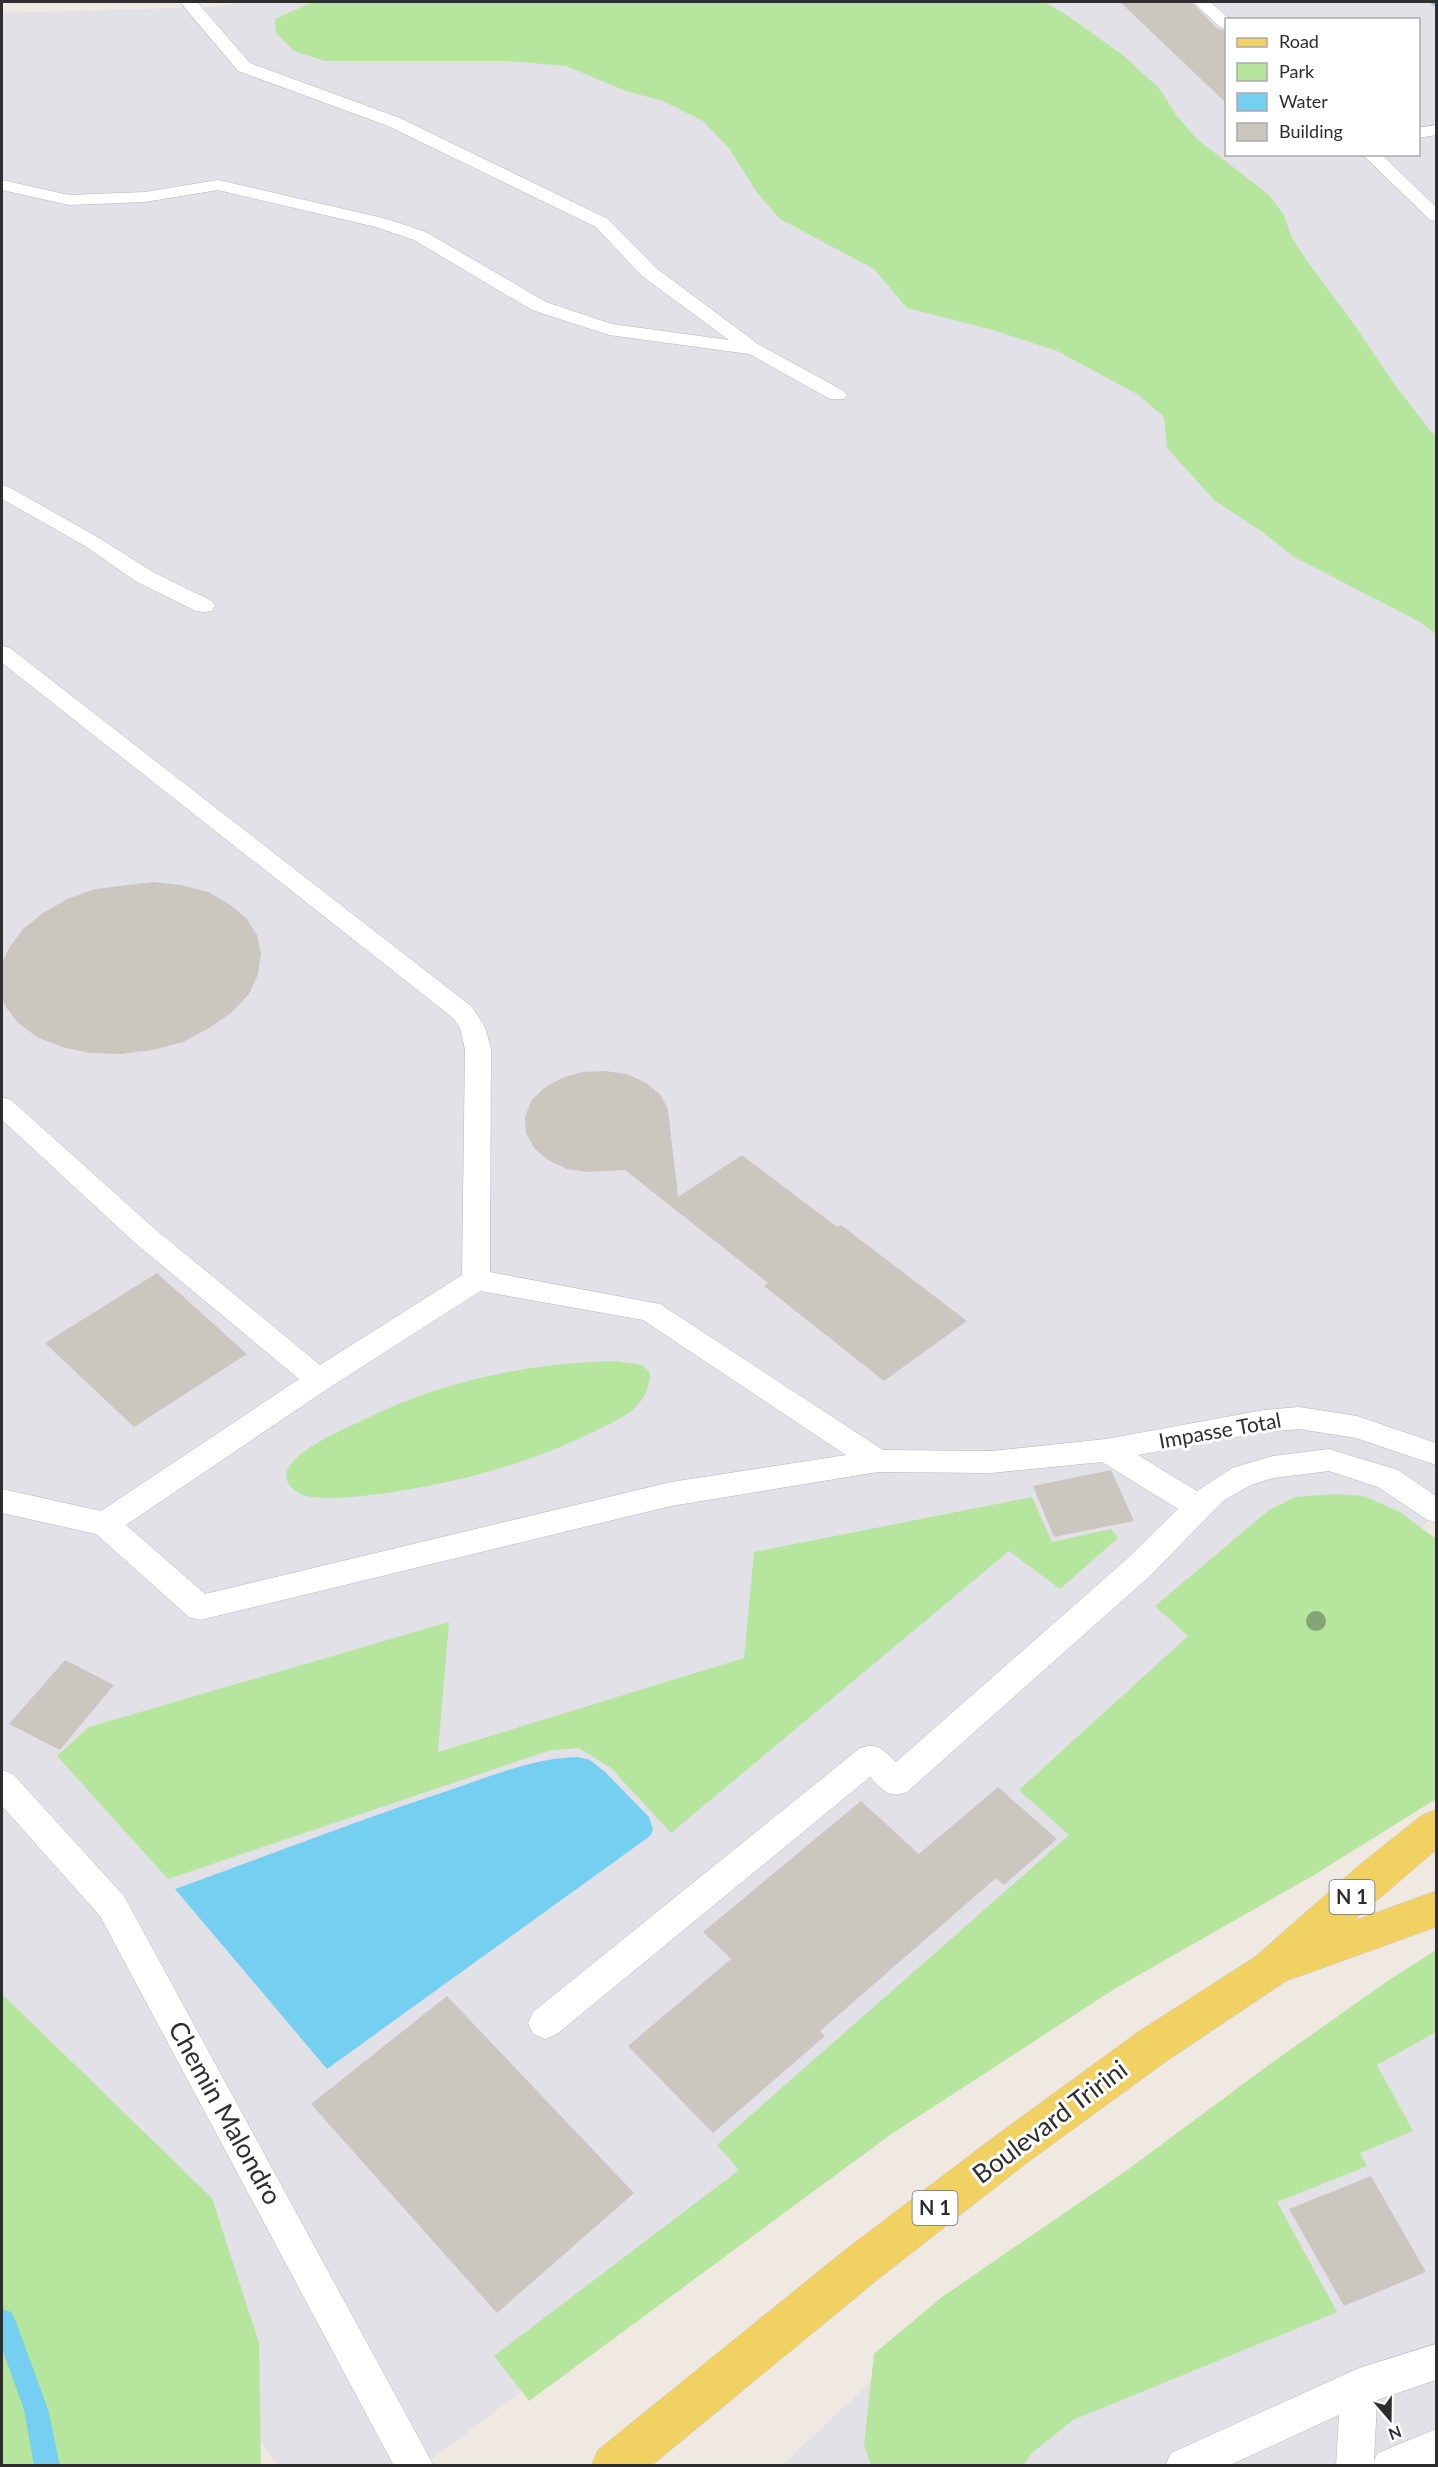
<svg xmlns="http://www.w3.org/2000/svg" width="1438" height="2467" font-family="Lato,sans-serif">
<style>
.industrial{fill:#e3e1e8;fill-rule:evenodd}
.green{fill:#b6e59e}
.water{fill:#75cff0}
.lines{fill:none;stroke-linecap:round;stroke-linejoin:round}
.stream{fill:#75cff0;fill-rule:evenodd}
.building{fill:#cbc7bf}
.lane-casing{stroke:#b4b7c1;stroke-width:1}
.primary-casing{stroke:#c9c9c9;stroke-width:1}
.lane{fill:#fff;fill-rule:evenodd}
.primary{fill:#f2d163;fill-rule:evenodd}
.tree{fill:#84a574}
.labels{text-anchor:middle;stroke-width:6;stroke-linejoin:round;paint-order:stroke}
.shield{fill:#fff;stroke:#6d6d6d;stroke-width:1.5}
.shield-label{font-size:20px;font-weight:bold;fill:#2e2e2e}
.street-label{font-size:21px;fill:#2e2e2e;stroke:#fff}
.near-street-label{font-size:26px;fill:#2e2e2e;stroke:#fff}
</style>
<rect width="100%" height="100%" fill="#efe9e1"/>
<path class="industrial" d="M 243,2 L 1436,2 L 1436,1511 L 991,2036 L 424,2465 L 278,2465 L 2,2078 L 2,13 L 213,7 ZM 1226,20 L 1418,20 L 1418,154 L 1226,154 Z
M 1436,1964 L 1436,2465 L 781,2466 L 910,2345 Z"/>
<path class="green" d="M 313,2 L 1044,2 L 1068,16 L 1124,56 L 1160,89 L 1176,115 L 1197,139 L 1269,195 L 1284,215 L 1291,236 L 1307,261 L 1353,323 L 1395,385 L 1436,438 L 1436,634 L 1420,622 L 1294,557 L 1260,530 L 1215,501 L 1167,448 L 1164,417 L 1137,394 L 1057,351 L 993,330 L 907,308 L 874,269 L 780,219 L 758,194 L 729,148 L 703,121 L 663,101 L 626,91 L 566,66 L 508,61 L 325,61 L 294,51 L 276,33 L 275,19 Z
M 615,1361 L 642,1365 L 650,1373 C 650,1384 647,1393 640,1402 C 631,1414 612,1423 599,1429 C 532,1463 461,1482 387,1493 C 362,1496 331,1501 306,1496 C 300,1495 290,1488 288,1483 C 275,1457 343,1430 361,1421 C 439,1381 529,1363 615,1361 Z
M 1334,1494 L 1364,1496 L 1400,1512 L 1436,1539 L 1436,1799 L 1314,1875 L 1116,1988 L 890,2135 L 529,2401 L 494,2356 L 739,2170 L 717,2145 L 1069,1835 L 1019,1790 L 1188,1636 L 1155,1606 L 1269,1510 L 1295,1497 Z
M 1032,1497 L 1052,1542 L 1111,1529 L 1118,1538 L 1060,1589 L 1009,1551 L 671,1833 L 611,1768 L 579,1748 L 551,1750 L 168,1879 L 57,1756 L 89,1727 L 449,1622 L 438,1752 L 744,1658 L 754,1552 Z
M 1436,1950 L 1436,2032 L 1377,2065 L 1413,2131 L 1360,2153 L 1367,2166 L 1277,2202 L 1337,2312 L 1073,2420 L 1032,2453 L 1024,2465 L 871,2465 L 864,2445 L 874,2354 L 942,2297 L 1130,2168 L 1270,2064 L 1392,1978 Z
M 2,1994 L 212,2198 L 259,2343 L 261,2465 L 2,2465 Z"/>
<path class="water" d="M 578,1757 L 590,1760 L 605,1772 L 649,1817 L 653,1830 L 650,1836 L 327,2069 L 175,1889 C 267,1856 358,1820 450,1790 C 492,1776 533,1758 578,1757 Z"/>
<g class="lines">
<path class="stream" d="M 1430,2 L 1436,2 L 1436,6 L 1432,5 Z
M 2,2309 L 11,2312 L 16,2322 L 48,2409 L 60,2466 L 34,2466 L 24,2409 L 2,2349 Z"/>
</g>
<path class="building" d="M 1120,2 L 1191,2 L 1218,29 L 1227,31 L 1227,104 Z
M 153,882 L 181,885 L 208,892 L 229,904 L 246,918 L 257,935 L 261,954 L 258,974 L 249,994 L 231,1013 L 209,1028 L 183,1042 L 153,1050 L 121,1054 L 90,1053 L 62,1047 L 37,1037 L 18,1023 L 5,1006 L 2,996 L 2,963 L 9,948 L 23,929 L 43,913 L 67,899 L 95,889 Z
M 605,1071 L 627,1074 L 646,1083 L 660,1094 L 668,1109 L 678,1197 L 742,1155 L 837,1227 L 841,1225 L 967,1321 L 884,1381 L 764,1286 L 768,1283 L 625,1170 L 589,1172 L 567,1169 L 548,1160 L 534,1148 L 526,1133 L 525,1117 L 531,1101 L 544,1088 L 562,1078 L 582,1072 Z
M 157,1273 L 247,1354 L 134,1427 L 45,1343 Z
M 1111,1470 L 1134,1521 L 1054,1537 L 1033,1486 Z
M 65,1660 L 114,1685 L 60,1750 L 9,1724 Z
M 998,1787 L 1057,1839 L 1004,1885 L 996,1878 L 820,2031 L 825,2036 L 713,2133 L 628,2046 L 731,1959 L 703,1932 L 861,1801 L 919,1854 Z
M 447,1996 L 634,2193 L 497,2313 L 311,2104 Z
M 1371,2176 L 1426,2272 L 1344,2306 L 1289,2209 Z"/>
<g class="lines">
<defs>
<path id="lane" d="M 180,2 L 197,2 L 250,63 L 400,118 L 608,219 L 656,268 L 758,344 L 844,391 L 847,395 L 844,399 L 830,399 L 749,354 L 609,335 L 532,310 L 414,240 L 376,227 L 218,190 L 145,202 L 69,205 L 2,190 L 2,180 L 69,195 L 145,192 L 218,180 L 387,219 L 426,232 L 546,302 L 612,324 L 729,340 L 642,276 L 596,227 L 388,126 L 238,71 Z
M 1193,2 L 1210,2 L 1231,20 L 1226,20 L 1226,29 L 1220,27 Z
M 1436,125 L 1436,135 L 1418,138 L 1418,128 Z
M 1362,154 L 1381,154 L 1436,207 L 1436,221 L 1430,220 Z
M 2,485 L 9,487 L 99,538 L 153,572 L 212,601 L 215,606 L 212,611 L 204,612 L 196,611 L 137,582 L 85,546 L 2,499 Z
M 2,646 L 10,648 L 471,1006 L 485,1027 L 491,1049 L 490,1272 L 660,1304 L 883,1450 L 991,1451 L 1106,1439 L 1264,1410 L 1299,1407 L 1357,1416 L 1436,1443 L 1436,1465 L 1356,1438 L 1299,1429 L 1264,1432 L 1138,1455 L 1197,1491 L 1232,1468 L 1242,1465 L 1273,1456 L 1329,1449 L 1398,1470 L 1436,1496 L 1436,1523 L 1426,1519 L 1378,1487 L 1329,1471 L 1273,1478 L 1251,1485 L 1223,1501 L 1151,1575 L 907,1792 C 888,1799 883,1790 870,1777 L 557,2034 L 545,2039 L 533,2034 L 528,2023 L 533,2012 L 860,1748 C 879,1742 883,1750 896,1762 L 1129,1557 L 1178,1509 L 1102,1462 L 991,1473 L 878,1472 L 671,1506 L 200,1620 L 189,1617 L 96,1534 L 2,1513 L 2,1489 L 101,1511 L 299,1379 L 135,1243 L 2,1120 L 2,1097 L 11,1100 L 155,1229 L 320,1365 L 462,1275 L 465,1049 L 460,1028 L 453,1018 L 2,663 ZM 480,1291 L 643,1320 L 846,1455 L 671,1482 L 205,1594 L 126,1525 L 329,1388 Z
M 2,1770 L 13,1774 L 124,1896 L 434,2466 L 394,2466 L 100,1916 L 2,1806 Z
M 1436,2344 L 1436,2380 L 1377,2400 L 1374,2461 L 1378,2453 L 1436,2429 L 1436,2466 L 1336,2466 L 1339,2415 L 1228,2466 L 1165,2466 L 1171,2453 L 1359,2368 Z"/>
<path id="primary" d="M 1436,1810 L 1436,1850 L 1353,1921 L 1436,1891 L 1436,1927 L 1286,1981 L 1168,2060 L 1028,2162 L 877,2280 L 651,2466 L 591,2466 L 598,2450 L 845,2250 L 998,2134 L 1138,2032 L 1255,1957 L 1357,1867 L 1422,1815 Z"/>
</defs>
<use href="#lane" class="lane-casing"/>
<use href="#primary" class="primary-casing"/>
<use href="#lane" class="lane"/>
<use href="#primary" class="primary"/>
</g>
<circle class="tree" cx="1316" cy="1621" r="10"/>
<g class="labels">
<g class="shield">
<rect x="1329.5" y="1880" width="45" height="34" rx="4.5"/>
<rect x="912.5" y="2191" width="45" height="34" rx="4.5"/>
</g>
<g class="shield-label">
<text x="1352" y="1904">N 1</text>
<text x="935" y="2215">N 1</text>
</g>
<g class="street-label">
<text transform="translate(1220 1431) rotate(-10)" y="7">Impasse Total</text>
</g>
<g class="near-street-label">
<text transform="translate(225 2113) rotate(61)" y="9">Chemin Malondro</text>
<text transform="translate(1050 2122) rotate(-37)" y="9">Boulevard Tririni</text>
</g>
</g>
<rect width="1438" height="2467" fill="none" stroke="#2e2e2e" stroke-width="6"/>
<rect x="1225" y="18" width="195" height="138" fill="#ffffff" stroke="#ababab" stroke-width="1.5"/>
<rect x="1237" y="38" width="30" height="9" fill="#f2d163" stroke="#ababab" stroke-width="1.5"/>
<text x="1279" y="48" font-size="18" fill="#2e2e2e">Road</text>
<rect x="1237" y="63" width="30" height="18" fill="#b6e59e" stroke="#ababab" stroke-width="1.5"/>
<text x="1279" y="78" font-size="18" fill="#2e2e2e">Park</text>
<rect x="1237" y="93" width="30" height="18" fill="#75cff0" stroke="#ababab" stroke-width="1.5"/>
<text x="1279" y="108" font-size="18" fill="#2e2e2e">Water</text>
<rect x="1237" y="123" width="30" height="18" fill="#cbc7bf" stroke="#ababab" stroke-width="1.5"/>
<text x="1279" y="138" font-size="18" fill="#2e2e2e">Building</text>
<g transform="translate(1390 2419) rotate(160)" stroke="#ffffff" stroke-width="4.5" paint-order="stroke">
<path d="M0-4.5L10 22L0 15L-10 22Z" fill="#2e2e2e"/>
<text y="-9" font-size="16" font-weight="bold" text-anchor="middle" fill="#2e2e2e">N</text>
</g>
</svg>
